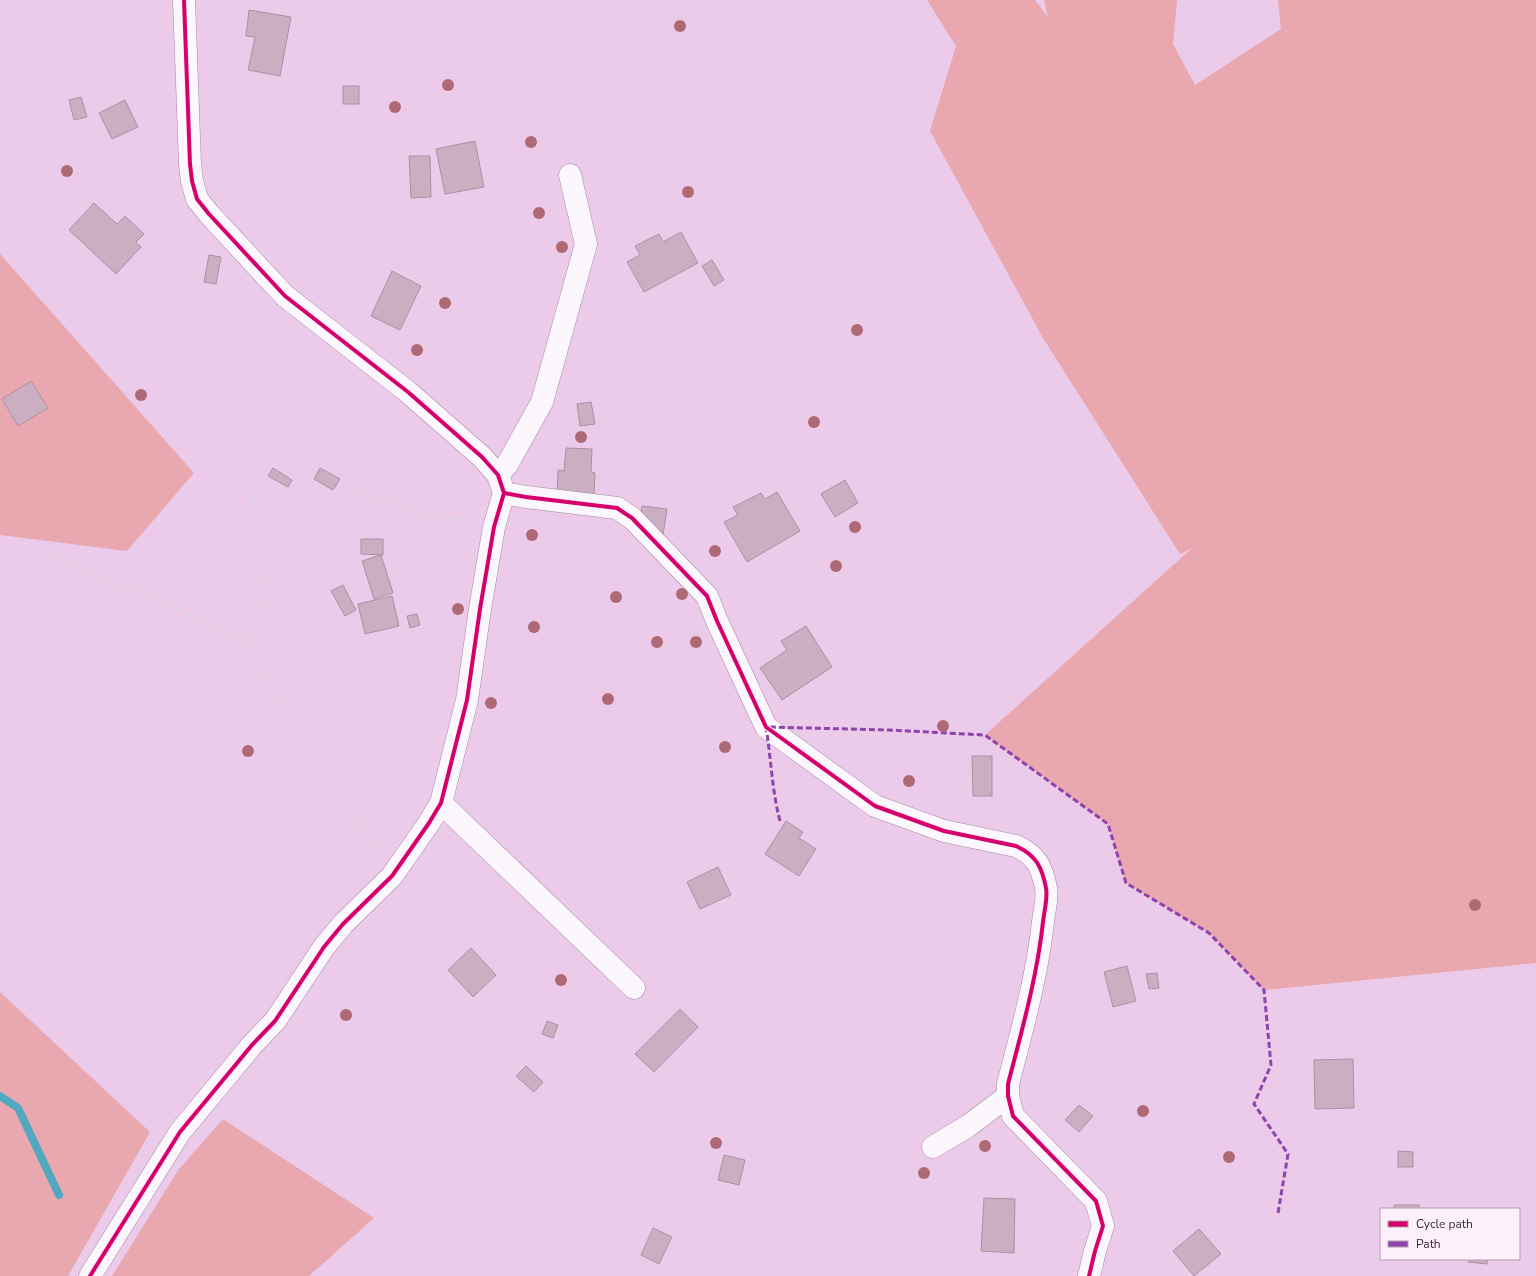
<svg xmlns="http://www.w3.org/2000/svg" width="1536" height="1276" font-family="'Nunito Sans',sans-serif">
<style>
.green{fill:#e9a8af}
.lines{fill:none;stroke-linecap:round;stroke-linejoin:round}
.stream{stroke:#52a8be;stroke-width:8}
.building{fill:#cbaec2;stroke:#ac90a4}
.minor-casing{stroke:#a48ba3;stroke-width:23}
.path{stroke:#dbd1db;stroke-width:2.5;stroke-dasharray:3 2;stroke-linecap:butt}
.minor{stroke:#fcf7fc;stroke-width:22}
.quiet{stroke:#8e44ad;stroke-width:3;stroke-dasharray:6 3;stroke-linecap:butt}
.cycleway-casing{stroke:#fdf0fb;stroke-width:6}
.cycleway{stroke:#d6006c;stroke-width:4}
.tree{fill:#ad6a74}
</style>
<rect width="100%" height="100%" fill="#eccae9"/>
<path class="green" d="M 927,0 L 1035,0 L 1048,17 L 1044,0 L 1177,0 L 1173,44 L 1195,85 L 1281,29 L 1278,0 L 1536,0 L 1536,963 L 1264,990 L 1209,933 L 1126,883 L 1108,824 L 985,735 L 1192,548 L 1180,554 L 1043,338 L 930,131 L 956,46 Z
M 0,254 L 194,473 L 127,551 L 0,535 Z
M 0,992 L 150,1132 L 68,1276 L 0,1276 Z
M 223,1119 L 374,1218 L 309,1276 L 112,1276 L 179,1169 Z"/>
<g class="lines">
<path class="stream" d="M 0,1096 L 18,1108 L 59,1195"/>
</g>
<path class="building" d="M 249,10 L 291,17 L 280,76 L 248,70 L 255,37 L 246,36 Z
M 343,86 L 359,86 L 359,104 L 343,104 Z
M 81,97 L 87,117 L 74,120 L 69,100 Z
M 125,100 L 138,127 L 112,139 L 99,113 Z
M 475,141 L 484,187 L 445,194 L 436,149 Z
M 409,156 L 430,156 L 431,197 L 411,198 Z
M 94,203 L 117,224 L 125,216 L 144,234 L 136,242 L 141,247 L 116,274 L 69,230 Z
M 681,232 L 698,263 L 644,292 L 627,262 L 640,255 L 635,246 L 659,234 L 663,242 Z
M 209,255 L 221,257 L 216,284 L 204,282 Z
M 712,260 L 724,280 L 714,286 L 702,266 Z
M 392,271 L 421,286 L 400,330 L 371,316 Z
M 31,381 L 48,408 L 18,426 L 2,399 Z
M 591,402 L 595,424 L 580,426 L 577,404 Z
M 566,448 L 592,449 L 591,472 L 595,473 L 594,496 L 557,493 L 558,470 L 564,471 Z
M 273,468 L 292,480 L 288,487 L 268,476 Z
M 320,468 L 340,479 L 333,490 L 314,479 Z
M 845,480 L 858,503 L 835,517 L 821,494 Z
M 777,492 L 800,531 L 747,562 L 724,522 L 738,515 L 733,507 L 761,493 L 765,499 Z
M 642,506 L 667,509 L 663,535 L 639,531 Z
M 361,539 L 383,539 L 383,555 L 361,554 Z
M 381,555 L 393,593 L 374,599 L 362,561 Z
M 343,585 L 356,610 L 345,616 L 331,591 Z
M 392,596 L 399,626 L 365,634 L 358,604 Z
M 417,614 L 420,625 L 410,628 L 407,616 Z
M 806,626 L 832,667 L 782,700 L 760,668 L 787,650 L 781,641 Z
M 972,756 L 992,756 L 992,796 L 973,796 Z
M 786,821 L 803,832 L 799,838 L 816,849 L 799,876 L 765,854 Z
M 718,867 L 731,895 L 700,909 L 687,882 Z
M 471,948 L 496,975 L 473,997 L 448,970 Z
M 1127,966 L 1136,1001 L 1113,1007 L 1104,972 Z
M 1157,973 L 1159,988 L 1149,989 L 1146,974 Z
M 680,1009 L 698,1027 L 654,1072 L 635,1054 Z
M 547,1021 L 558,1025 L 553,1038 L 542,1034 Z
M 1353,1059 L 1354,1108 L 1315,1109 L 1314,1060 Z
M 526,1066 L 543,1082 L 534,1092 L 516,1076 Z
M 1079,1105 L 1093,1116 L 1079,1132 L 1065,1120 Z
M 1398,1151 L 1413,1152 L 1413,1167 L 1398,1167 Z
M 724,1155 L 745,1160 L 739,1185 L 718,1180 Z
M 984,1198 L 1015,1199 L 1014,1253 L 981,1251 Z
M 1394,1205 L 1419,1205 L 1419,1209 L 1394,1209 Z
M 653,1228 L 672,1237 L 659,1264 L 641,1255 Z
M 1199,1229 L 1221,1254 L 1194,1276 L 1173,1251 Z
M 1469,1259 L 1488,1259 L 1487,1264 L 1468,1262 Z"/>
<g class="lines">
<defs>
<path id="minor" d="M 498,475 L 507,465 L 542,402 L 586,244 L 570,175
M 504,493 L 526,497 L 617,508 L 632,518 L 707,596 L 717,621 L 766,727 L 875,806 L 944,831 L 1016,846 C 1036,855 1042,867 1046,888 C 1048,898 1044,912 1043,922 C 1037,977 1022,1030 1008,1084 L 1008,1096 L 1013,1116 L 1096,1201 L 1103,1226 L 1095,1251 L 1089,1276
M 441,803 L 634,988
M 933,1147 L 968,1126 L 1008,1096
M 90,1276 L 180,1132 L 252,1045 L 275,1021 L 324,947 L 343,924 L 392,876 L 429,823 L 441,803 L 467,700 L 480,609 L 494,527 L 504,493 L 498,475 L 482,457 L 408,392 L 285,296 L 209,214 L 197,199 L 192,181 L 190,164 L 184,0"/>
</defs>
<use href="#minor" class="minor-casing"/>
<path class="path" d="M 352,492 L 422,512 L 470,522
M 42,553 L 90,574 L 131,589 L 247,641 L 378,851
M 247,641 L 264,586 L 253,497"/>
<use href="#minor" class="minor"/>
<path class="quiet" d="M 780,821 C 772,791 771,758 766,727 L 889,730 L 985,735 L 1108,824 L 1126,883 L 1209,933 L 1264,990 L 1271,1065 L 1254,1104 L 1288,1154 L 1278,1213"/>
<defs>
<path id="cycleway" d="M 504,493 L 526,497 L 617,508 L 632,518 L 707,596 L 717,621 L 766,727 L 875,806 L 944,831 L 1016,846 C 1036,855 1042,867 1046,888 C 1048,898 1044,912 1043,922 C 1037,977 1022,1030 1008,1084 L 1008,1096 L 1013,1116 L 1096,1201 L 1103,1226 L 1095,1251 L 1089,1276
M 90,1276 L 180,1132 L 252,1045 L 275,1021 L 324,947 L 343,924 L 392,876 L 429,823 L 441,803 L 467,700 L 480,609 L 494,527 L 504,493 L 498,475 L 482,457 L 408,392 L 285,296 L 209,214 L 197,199 L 192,181 L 190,164 L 184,0"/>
</defs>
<use href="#cycleway" class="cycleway-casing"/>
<use href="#cycleway" class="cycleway"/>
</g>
<g class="tree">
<circle cx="680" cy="26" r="6"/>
<circle cx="448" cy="85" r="6"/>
<circle cx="395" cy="107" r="6"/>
<circle cx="531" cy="142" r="6"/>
<circle cx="67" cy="171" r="6"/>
<circle cx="688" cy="192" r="6"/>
<circle cx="539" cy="213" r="6"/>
<circle cx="562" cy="247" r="6"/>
<circle cx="445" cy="303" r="6"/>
<circle cx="857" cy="330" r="6"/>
<circle cx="417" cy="350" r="6"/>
<circle cx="141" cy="395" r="6"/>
<circle cx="814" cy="422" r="6"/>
<circle cx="581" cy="437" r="6"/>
<circle cx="855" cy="527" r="6"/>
<circle cx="532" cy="535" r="6"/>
<circle cx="715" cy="551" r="6"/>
<circle cx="836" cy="566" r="6"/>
<circle cx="682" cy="594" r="6"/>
<circle cx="616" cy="597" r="6"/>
<circle cx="458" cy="609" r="6"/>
<circle cx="534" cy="627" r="6"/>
<circle cx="657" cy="642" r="6"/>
<circle cx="696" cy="642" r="6"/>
<circle cx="608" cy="699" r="6"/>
<circle cx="491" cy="703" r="6"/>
<circle cx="943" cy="726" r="6"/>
<circle cx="725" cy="747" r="6"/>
<circle cx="248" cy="751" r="6"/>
<circle cx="909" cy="781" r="6"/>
<circle cx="1475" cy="905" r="6"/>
<circle cx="561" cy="980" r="6"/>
<circle cx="346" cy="1015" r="6"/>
<circle cx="1143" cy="1111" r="6"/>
<circle cx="716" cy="1143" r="6"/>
<circle cx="985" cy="1146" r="6"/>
<circle cx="1229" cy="1157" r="6"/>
<circle cx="924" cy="1173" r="6"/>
</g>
<rect x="1380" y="1208" width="140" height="52" fill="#fdf0fb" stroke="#b09faf"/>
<rect x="1388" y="1221" width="20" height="6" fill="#d6006c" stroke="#b09faf"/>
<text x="1416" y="1228" font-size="12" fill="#3d263c">Cycle path</text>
<rect x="1388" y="1241" width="20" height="6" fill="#8e44ad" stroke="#b09faf"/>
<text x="1416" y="1248" font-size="12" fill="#3d263c">Path</text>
</svg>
